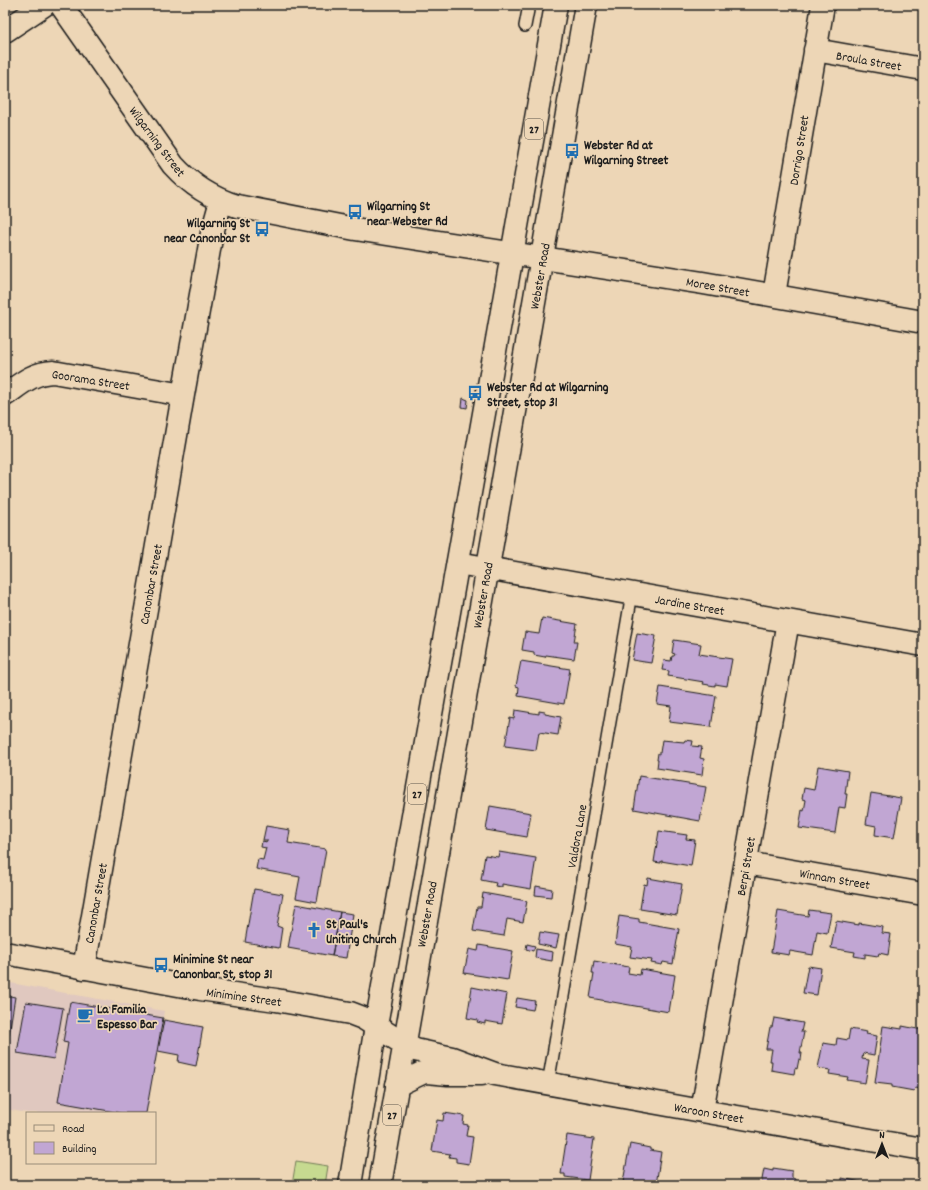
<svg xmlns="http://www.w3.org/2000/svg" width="928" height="1190" font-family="Dekko,sans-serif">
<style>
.built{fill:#e0c8bf}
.green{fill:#c6da90;stroke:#717b56}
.building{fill:#c1a6d3;stroke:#1c1c1c}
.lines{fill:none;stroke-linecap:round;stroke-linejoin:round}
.lane-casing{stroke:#1c1c1c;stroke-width:14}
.street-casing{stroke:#1c1c1c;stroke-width:25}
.secondary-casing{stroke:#1c1c1c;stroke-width:25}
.primary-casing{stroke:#1c1c1c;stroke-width:25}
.lane{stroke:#edd6b6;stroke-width:11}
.street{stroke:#edd6b6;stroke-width:22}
.secondary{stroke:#edd6b6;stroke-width:22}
.primary{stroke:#edd6b6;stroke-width:22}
.labels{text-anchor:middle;stroke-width:3.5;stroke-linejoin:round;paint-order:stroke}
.shield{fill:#edd6b6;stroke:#5b544a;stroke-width:1}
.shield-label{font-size:12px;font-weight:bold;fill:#1c1c1c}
.street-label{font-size:13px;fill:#1c1c1c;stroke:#edd6b6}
.poi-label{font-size:13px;font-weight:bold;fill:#1c1c1c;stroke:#edd6b6;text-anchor:start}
</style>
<rect width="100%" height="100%" fill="#edd6b6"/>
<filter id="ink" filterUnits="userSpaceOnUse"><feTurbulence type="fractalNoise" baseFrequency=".025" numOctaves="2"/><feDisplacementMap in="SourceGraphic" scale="8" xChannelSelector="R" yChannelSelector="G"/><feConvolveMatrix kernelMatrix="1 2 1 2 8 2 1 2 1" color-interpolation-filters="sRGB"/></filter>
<g filter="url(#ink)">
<path class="built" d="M 5,982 L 164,1011 L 147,1113 L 27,1113 L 5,1109 Z"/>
<path class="green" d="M 296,1161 L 328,1166 L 325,1185 L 292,1185 Z"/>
<path class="building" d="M 463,398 L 468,400 L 467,408 L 462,407 Z
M 542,618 L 577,624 L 574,642 L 577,642 L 574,659 L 546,655 L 545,657 L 534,655 L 534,652 L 522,650 L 525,632 L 539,634 Z
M 637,633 L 656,636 L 651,663 L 632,660 Z
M 674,640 L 701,644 L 699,654 L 732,659 L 727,686 L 715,684 L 715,686 L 703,684 L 704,682 L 668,676 L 669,671 L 662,670 L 664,660 L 671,661 L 672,656 L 674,656 L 675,654 L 672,653 Z
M 521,661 L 570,669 L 564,704 L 518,696 L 519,687 L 516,686 Z
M 660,687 L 716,696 L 711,727 L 669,722 L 671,706 L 657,704 Z
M 515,710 L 539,714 L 539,711 L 545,712 L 545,714 L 561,717 L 558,735 L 539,732 L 536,750 L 505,746 L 510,718 L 514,719 Z
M 662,740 L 684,742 L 685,740 L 693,741 L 692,746 L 702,747 L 700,758 L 704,759 L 702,775 L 657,768 L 658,760 L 657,760 L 658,753 L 660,753 Z
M 818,766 L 848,771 L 845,794 L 847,794 L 845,808 L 839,807 L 835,833 L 799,828 L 802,810 L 804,811 L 806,800 L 802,799 L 804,788 L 814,790 Z
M 639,776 L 706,787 L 700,821 L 634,809 Z
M 871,793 L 901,798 L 894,838 L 875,835 L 876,826 L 866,824 Z
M 490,806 L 531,813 L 527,837 L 486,830 Z
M 266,826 L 290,830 L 288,843 L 326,849 L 317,902 L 296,898 L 300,877 L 256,869 L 258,859 L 263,860 L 266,848 L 261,847 L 262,841 L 267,842 L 267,840 L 263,840 Z
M 659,831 L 687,835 L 686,839 L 695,840 L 691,866 L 661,861 L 661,863 L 654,862 Z
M 499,852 L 536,858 L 531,889 L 502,884 L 502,887 L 495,886 L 496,883 L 481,880 L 485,855 L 498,857 Z
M 648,878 L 682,884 L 677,915 L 640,909 L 644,884 L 647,885 Z
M 536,886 L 552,889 L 551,897 L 535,895 Z
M 254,889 L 283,894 L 277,926 L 282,928 L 279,948 L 245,942 Z
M 483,893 L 527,901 L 523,922 L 507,919 L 504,936 L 473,931 L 477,907 L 481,907 Z
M 296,904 L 340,912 L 332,956 L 288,948 Z
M 809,910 L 831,913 L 827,933 L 817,931 L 813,955 L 790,951 L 789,955 L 771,952 L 778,911 L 808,916 Z
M 340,912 L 353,914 L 346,958 L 332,956 Z
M 619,916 L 639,919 L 639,922 L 679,929 L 673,964 L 663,962 L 662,965 L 651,963 L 652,960 L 630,957 L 632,947 L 615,944 Z
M 836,921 L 859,925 L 859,923 L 883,927 L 882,933 L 891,934 L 888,955 L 879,953 L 878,956 L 865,954 L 865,958 L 854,956 L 855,952 L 831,948 Z
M 540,932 L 559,935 L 556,948 L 538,944 Z
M 527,944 L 535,946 L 533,951 L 526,949 Z
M 479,945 L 513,951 L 508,980 L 464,973 L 469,949 L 478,951 Z
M 536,949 L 553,952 L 552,961 L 535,958 Z
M 594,961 L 629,967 L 628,973 L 640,975 L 641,969 L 675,975 L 669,1012 L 590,998 L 594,973 L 592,973 Z
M 808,966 L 821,968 L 817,995 L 803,993 Z
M 472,987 L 507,994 L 502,1024 L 485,1021 L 485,1024 L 477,1022 L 478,1020 L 467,1018 Z
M 5,995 L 15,997 L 9,1034 L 5,1034 Z
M 517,998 L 535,1001 L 533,1010 L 515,1007 Z
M 26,1002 L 63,1008 L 54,1059 L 17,1053 Z
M 70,1002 L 163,1018 L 146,1113 L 121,1113 L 58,1102 L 68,1043 L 63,1042 Z
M 774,1018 L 803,1023 L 801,1032 L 804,1032 L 800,1053 L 802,1053 L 801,1060 L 799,1059 L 797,1069 L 795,1068 L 794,1074 L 771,1070 L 772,1061 L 770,1061 L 772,1049 L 766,1049 L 770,1027 L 772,1027 Z
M 164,1020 L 203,1027 L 196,1066 L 178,1062 L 179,1055 L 158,1051 Z
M 883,1026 L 902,1029 L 902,1026 L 923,1030 L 923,1089 L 915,1088 L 914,1091 L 892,1087 L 892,1085 L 875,1083 Z
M 850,1029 L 867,1032 L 866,1034 L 877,1036 L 874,1055 L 863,1053 L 862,1059 L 869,1060 L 865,1083 L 847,1080 L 848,1077 L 829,1074 L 830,1070 L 818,1068 L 823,1043 L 836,1045 L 837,1038 L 848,1040 Z
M 444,1113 L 464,1116 L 463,1124 L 468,1125 L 466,1136 L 473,1137 L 469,1164 L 456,1162 L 456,1158 L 449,1157 L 450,1154 L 432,1151 L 437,1120 L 443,1121 Z
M 567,1135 L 594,1139 L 588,1180 L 565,1177 L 565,1174 L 561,1174 Z
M 630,1144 L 650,1148 L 650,1150 L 661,1152 L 656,1185 L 631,1185 L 632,1183 L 623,1182 Z
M 773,1168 L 792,1171 L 792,1178 L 795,1179 L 794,1185 L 761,1185 L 764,1169 L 773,1171 Z
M 842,1178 L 861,1182 L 860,1185 L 826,1185 L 827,1179 L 842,1182 Z"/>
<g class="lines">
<defs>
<path id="lane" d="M 525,26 L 529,5
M 548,1084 L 632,593"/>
<path id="street" d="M 5,31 L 44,5
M 815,50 L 923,69
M 774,295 L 823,5
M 5,395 C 21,384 32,373 53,372 L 183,395
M 458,563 L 923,645
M 746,863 L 923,894
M 84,968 L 183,395 L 212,233 L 221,201
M 404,1044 L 415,1050 L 452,1058 L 495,1074 L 702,1111 L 923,1149
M 397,1085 L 422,1073 L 427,1072 L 448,1074 L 482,1074
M 702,1111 L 788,621"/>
<path id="secondary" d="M 61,5 L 173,165 C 191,185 211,198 237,206 L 355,229 L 703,283 L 923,322
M 5,953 L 200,989 L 276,1000 L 350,1013 L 363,1018 L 404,1044"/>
<path id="primary" d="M 350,1185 L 376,1026 L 556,5
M 380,1185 L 586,5"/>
</defs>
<use href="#lane" class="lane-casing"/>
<use href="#street" class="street-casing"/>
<use href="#secondary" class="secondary-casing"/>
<use href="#primary" class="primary-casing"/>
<use href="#lane" class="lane"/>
<use href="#street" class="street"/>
<use href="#secondary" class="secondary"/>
<use href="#primary" class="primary"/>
</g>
</g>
<defs>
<symbol id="bus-bare" viewBox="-9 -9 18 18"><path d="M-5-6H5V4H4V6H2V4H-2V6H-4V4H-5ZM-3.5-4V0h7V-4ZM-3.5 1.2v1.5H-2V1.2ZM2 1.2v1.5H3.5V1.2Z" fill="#1f6fb2" stroke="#edd6b6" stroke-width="2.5" paint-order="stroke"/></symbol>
<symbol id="church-bare" viewBox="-9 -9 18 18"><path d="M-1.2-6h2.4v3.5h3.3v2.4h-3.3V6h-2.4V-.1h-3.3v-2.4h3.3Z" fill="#1f6fb2" stroke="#edd6b6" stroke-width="2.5" paint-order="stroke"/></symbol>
<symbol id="cafe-bare" viewBox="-9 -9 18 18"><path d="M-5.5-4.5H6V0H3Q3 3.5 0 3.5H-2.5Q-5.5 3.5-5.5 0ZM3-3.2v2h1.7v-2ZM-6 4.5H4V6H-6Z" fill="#1f6fb2" stroke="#edd6b6" stroke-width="2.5" paint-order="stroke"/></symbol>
</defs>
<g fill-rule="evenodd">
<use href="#bus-bare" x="561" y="140" width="22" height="22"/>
<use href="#bus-bare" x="344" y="201" width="22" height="22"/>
<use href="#bus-bare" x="251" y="218" width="22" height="22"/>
<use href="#bus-bare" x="464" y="382" width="22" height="22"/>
<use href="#church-bare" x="303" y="919" width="22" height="22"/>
<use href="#bus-bare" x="150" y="954" width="22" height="22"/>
<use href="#cafe-bare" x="74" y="1004" width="22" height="22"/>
</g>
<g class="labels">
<g class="shield">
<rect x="525" y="119" width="18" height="20" rx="3"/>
<rect x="408" y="784" width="18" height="20" rx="3"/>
<rect x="383" y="1105" width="18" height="20" rx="3"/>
</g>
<g class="shield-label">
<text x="534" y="133">27</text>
<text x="417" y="798">27</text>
<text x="392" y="1119">27</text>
</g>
<g class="street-label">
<text transform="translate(869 60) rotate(10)" y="5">Broula Street</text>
<text transform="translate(158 141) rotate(53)" y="5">Wilgarning Street</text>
<text transform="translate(798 150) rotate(-81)" y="5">Dorrigo Street</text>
<text transform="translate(539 276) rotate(-80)" y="5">Webster Road</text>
<text transform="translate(718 286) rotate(10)" y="5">Moree Street</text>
<text transform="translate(91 379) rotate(9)" y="5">Goorama Street</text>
<text transform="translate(150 584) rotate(-80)" y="5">Canonbar Street</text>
<text transform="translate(482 595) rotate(-80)" y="5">Webster Road</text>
<text transform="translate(690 604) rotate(10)" y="5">Jardine Street</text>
<text transform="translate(576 836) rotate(-80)" y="5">Valdora Lane</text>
<text transform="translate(745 866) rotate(-80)" y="5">Berpi Street</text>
<text transform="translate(835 878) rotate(10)" y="5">Winnam Street</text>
<text transform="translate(95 903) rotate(-80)" y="5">Canonbar Street</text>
<text transform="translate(426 914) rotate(-80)" y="5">Webster Road</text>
<text transform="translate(244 996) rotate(8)" y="5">Minimine Street</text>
<text transform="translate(709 1112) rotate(10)" y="5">Waroon Street</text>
</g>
<g class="poi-label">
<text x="584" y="149">Webster Rd at<tspan x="584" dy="15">Wilgarning Street</tspan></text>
<text x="367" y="210">Wilgarning St<tspan x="367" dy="15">near Webster Rd</tspan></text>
<text x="250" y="227" text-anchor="end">Wilgarning St<tspan x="250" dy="15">near Canonbar St</tspan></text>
<text x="487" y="391">Webster Rd at Wilgarning<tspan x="487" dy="15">Street, stop 31</tspan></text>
<text x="326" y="928">St Paul's<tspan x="326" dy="15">Uniting Church</tspan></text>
<text x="173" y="963">Minimine St near<tspan x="173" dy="15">Canonbar St, stop 31</tspan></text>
<text x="97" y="1013">La Familia<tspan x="97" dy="15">Espesso Bar</tspan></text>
</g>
</g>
<rect width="928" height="1190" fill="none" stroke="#edd6b6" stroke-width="20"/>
<rect x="10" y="10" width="908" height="1170" fill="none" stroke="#1c1c1c" stroke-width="1.5" filter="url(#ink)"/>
<rect x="26" y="1112" width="130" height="52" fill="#edd6b6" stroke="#998c78"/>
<rect x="34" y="1125" width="20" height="6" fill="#edd6b6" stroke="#998c78"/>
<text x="62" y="1132" font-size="12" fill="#1c1c1c">Road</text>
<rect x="34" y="1142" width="20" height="12" fill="#c1a6d3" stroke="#998c78"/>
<text x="62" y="1152" font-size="12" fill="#1c1c1c">Building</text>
<g transform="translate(882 1144)" stroke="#edd6b6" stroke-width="3" paint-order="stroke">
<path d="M0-3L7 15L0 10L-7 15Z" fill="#1c1c1c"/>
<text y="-6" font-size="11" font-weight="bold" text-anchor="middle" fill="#1c1c1c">N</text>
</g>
</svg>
